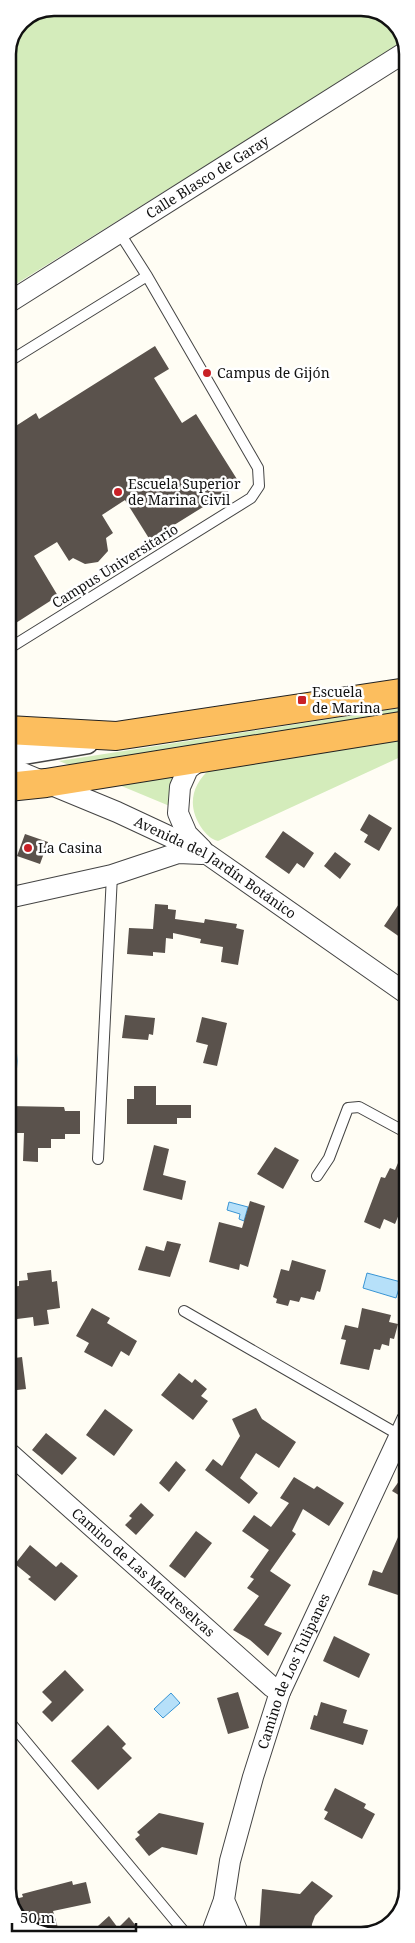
<svg xmlns="http://www.w3.org/2000/svg" width="415" height="1943" font-family="'Noto Serif',serif">
<style>
.green{fill:#d4ecbb}
.water{fill:#b6e0f9;stroke:#3995d4}
.building{fill:#5a524c}
.lines{fill:none;stroke-linecap:round;stroke-linejoin:round}
.service-casing{stroke:#444;stroke-width:12}
.minor-casing{stroke:#444;stroke-width:22}
.tertiary-casing{stroke:#444;stroke-width:28}
.trunk-casing{stroke:#222;stroke-width:30}
.service{stroke:#fff;stroke-width:10}
.minor{stroke:#fff;stroke-width:20}
.tertiary{stroke:#fff;stroke-width:25}
.trunk{stroke:#fcbe5e;stroke-width:28}
.poi-dot{fill:#c92127;stroke:#fff;stroke-width:2}
.labels{text-anchor:middle;stroke-width:5;stroke-linejoin:round;paint-order:stroke}
.street-label{font-size:14px;fill:#111;stroke:#fff}
.poi-label{font-size:14px;fill:#111;stroke:#fff;text-anchor:start}
.rim{fill:none;stroke:#111;stroke-width:2.5}
</style>
<rect width="100%" height="100%" fill="#fffdf4"/>
<path class="green" d="M 55,8 L 366,8 L 394,21 L 404,42 L 8,289 L 8,54 L 21,21 Z
M 407,707 L 407,715 L 74,767 L 59,761 Z
M 407,737 L 407,754 L 218,841 C 211,839 208,836 203,830 C 187,808 190,786 211,768 Z
M 179,768 L 172,807 L 107,780 Z"/>
<path class="water" d="M 8,1046 L 16,1046 L 17,1061 L 16,1076 L 8,1076 Z
M 229,1202 L 248,1207 L 244,1221 L 239,1219 L 240,1214 L 227,1210 Z
M 367,1273 L 401,1282 L 396,1298 L 363,1288 Z
M 171,1693 L 180,1703 L 163,1718 L 154,1709 Z"/>
<path class="building" d="M 155,346 L 169,369 L 154,378 L 182,423 L 196,414 L 240,484 L 150,540 L 125,500 L 102,515 L 113,533 L 106,538 L 108,551 L 98,562 L 85,564 L 73,558 L 69,561 L 57,542 L 34,556 L 58,596 L 8,628 L 8,431 L 36,413 L 39,419 Z
M 369,814 L 392,828 L 379,851 L 364,842 L 368,835 L 360,830 Z
M 283,831 L 314,853 L 304,868 L 297,863 L 289,874 L 265,857 Z
M 25,834 L 48,842 L 40,864 L 17,856 Z
M 335,852 L 351,864 L 340,879 L 324,866 Z
M 407,892 L 407,942 L 384,926 Z
M 155,904 L 168,905 L 168,909 L 176,910 L 175,919 L 204,923 L 205,919 L 237,924 L 236,928 L 244,930 L 238,965 L 221,962 L 223,947 L 200,943 L 201,939 L 173,933 L 173,939 L 166,938 L 165,953 L 153,952 L 153,956 L 127,954 L 129,928 L 153,929 Z
M 125,1015 L 155,1018 L 153,1035 L 149,1034 L 148,1040 L 122,1038 Z
M 202,1017 L 227,1023 L 217,1066 L 203,1063 L 208,1045 L 196,1042 Z
M 134,1086 L 156,1086 L 156,1105 L 191,1105 L 191,1118 L 177,1118 L 177,1124 L 127,1124 L 127,1099 L 134,1099 Z
M 8,1106 L 64,1107 L 65,1111 L 80,1111 L 80,1134 L 65,1134 L 65,1139 L 51,1139 L 51,1148 L 38,1148 L 38,1162 L 23,1161 L 24,1133 L 8,1133 Z
M 154,1145 L 169,1149 L 163,1175 L 186,1181 L 182,1200 L 143,1190 Z
M 275,1147 L 299,1160 L 283,1189 L 257,1174 Z
M 398,1163 L 407,1167 L 407,1204 L 404,1202 L 395,1224 L 384,1219 L 380,1229 L 364,1222 L 381,1177 L 385,1178 L 390,1168 L 395,1170 Z
M 250,1201 L 265,1206 L 248,1267 L 240,1264 L 239,1270 L 209,1262 L 219,1222 L 242,1228 Z
M 167,1241 L 181,1244 L 170,1277 L 138,1270 L 146,1246 L 164,1251 Z
M 292,1260 L 326,1270 L 320,1292 L 317,1291 L 314,1300 L 301,1297 L 299,1302 L 290,1300 L 288,1306 L 276,1303 L 277,1299 L 273,1297 L 281,1269 L 289,1271 Z
M 51,1270 L 52,1282 L 57,1281 L 60,1308 L 47,1310 L 49,1324 L 34,1326 L 33,1317 L 9,1320 L 8,1304 L 11,1304 L 9,1287 L 19,1286 L 19,1281 L 28,1280 L 27,1273 Z
M 92,1308 L 110,1318 L 107,1323 L 137,1341 L 129,1356 L 121,1351 L 112,1367 L 84,1352 L 89,1343 L 76,1336 Z
M 362,1308 L 391,1315 L 389,1322 L 398,1324 L 394,1339 L 390,1338 L 389,1346 L 382,1344 L 380,1350 L 374,1349 L 369,1370 L 340,1364 L 346,1340 L 341,1339 L 345,1325 L 358,1328 Z
M 22,1357 L 26,1389 L 8,1391 L 8,1359 Z
M 179,1373 L 192,1383 L 195,1379 L 207,1389 L 201,1396 L 208,1401 L 193,1420 L 161,1395 Z
M 256,1408 L 262,1419 L 296,1442 L 279,1468 L 256,1453 L 240,1478 L 258,1493 L 249,1504 L 205,1470 L 213,1459 L 222,1466 L 240,1436 L 232,1419 Z
M 105,1409 L 133,1430 L 114,1456 L 86,1435 Z
M 46,1433 L 77,1458 L 62,1475 L 32,1450 Z
M 176,1461 L 186,1470 L 169,1492 L 159,1483 Z
M 407,1470 L 407,1500 L 392,1491 Z
M 294,1477 L 314,1489 L 317,1486 L 344,1503 L 329,1526 L 303,1509 L 292,1531 L 296,1534 L 270,1571 L 291,1585 L 264,1625 L 282,1633 L 268,1656 L 250,1640 L 233,1630 L 259,1596 L 247,1588 L 254,1579 L 250,1577 L 269,1550 L 242,1531 L 254,1515 L 271,1527 L 289,1503 L 280,1498 Z
M 141,1503 L 154,1515 L 136,1535 L 125,1525 L 132,1518 L 129,1516 Z
M 407,1517 L 407,1598 L 368,1585 L 373,1570 L 382,1573 Z
M 196,1531 L 212,1543 L 185,1578 L 169,1566 Z
M 30,1545 L 56,1567 L 61,1562 L 78,1576 L 55,1601 L 28,1579 L 31,1577 L 15,1564 Z
M 334,1636 L 370,1654 L 359,1678 L 323,1661 Z
M 65,1670 L 84,1690 L 52,1722 L 42,1712 L 52,1702 L 42,1692 Z
M 238,1692 L 249,1728 L 228,1734 L 217,1698 Z
M 321,1702 L 347,1710 L 343,1723 L 368,1730 L 363,1745 L 310,1729 L 314,1715 L 317,1716 Z
M 108,1725 L 126,1744 L 122,1748 L 132,1758 L 98,1790 L 71,1761 Z
M 335,1788 L 366,1804 L 364,1808 L 375,1814 L 362,1839 L 324,1819 L 328,1812 L 324,1810 Z
M 159,1813 L 204,1823 L 197,1855 L 162,1847 L 149,1856 L 135,1839 L 140,1835 L 137,1832 Z
M 72,1881 L 73,1885 L 86,1882 L 91,1903 L 53,1911 L 59,1931 L 47,1934 L 29,1926 L 27,1919 L 21,1920 L 11,1900 L 23,1897 L 22,1894 Z
M 312,1881 L 333,1896 L 315,1916 L 312,1924 L 311,1935 L 259,1935 L 262,1889 L 300,1894 Z
M 109,1916 L 118,1928 L 129,1917 L 143,1935 L 88,1935 Z"/>
<g class="lines">
<defs>
<path id="service" d="M 8,362 L 147,276 L 119,232
M 8,649 L 251,498 L 259,486 L 258,468 L 147,276
M 98,1159 L 112,875
M 317,1176 L 329,1158 L 348,1108 L 359,1107 L 407,1133
M 184,1311 L 401,1436
M 8,1720 L 187,1935"/>
<g id="minor">
<path id="s1" d="M 8,303 L 407,51"/>
<path id="s2" d="M 8,767 L 117,812 L 207,854 L 407,994"/>
<path d="M 202,849 L 187,834 L 178,813 L 180,787 L 188,769 L 205,756"/>
<path d="M 8,898 L 112,875 L 178,853 L 202,854"/>
<path id="s3" d="M 8,1452 L 272,1687 L 280,1692"/>
<path d="M 211,1935 L 224,1900"/>
<path id="s4" d="M 239,1935 L 224,1900 L 230,1861 L 253,1777 L 280,1692 L 407,1420"/>
</g>
<path id="tertiary" d="M 8,754 L 86,741"/>
<path id="trunk" d="M 8,730 L 116,736 L 407,692
M 8,787 L 46,783 L 407,725"/>
</defs>
<use href="#service" class="service-casing"/>
<use href="#minor" class="minor-casing"/>
<use href="#tertiary" class="tertiary-casing"/>
<use href="#trunk" class="trunk-casing"/>
<use href="#service" class="service"/>
<use href="#minor" class="minor"/>
<use href="#tertiary" class="tertiary"/>
<use href="#trunk" class="trunk"/>
</g>
<g class="poi-dot">
<circle cx="207" cy="373" r="5"/>
<circle cx="118" cy="492" r="5"/>
<rect x="297" y="695" width="10" height="10" rx="2.5"/>
<circle cx="28" cy="848" r="5"/>
</g>
<g class="labels">
<g class="street-label">
<text dy="5" stroke="none"><textPath href="#s1" startOffset="236">Calle Blasco de Garay</textPath></text>
<text transform="translate(115 566) rotate(-32)" y="5">Campus Universitario</text>
<text dy="5" stroke="none"><textPath href="#s2" startOffset="231">Avenida del Jardín Botánico</textPath></text>
<text dy="5" stroke="none"><textPath href="#s3" startOffset="181">Camino de Las Madreselvas</textPath></text>
<text dy="5" stroke="none"><textPath href="#s4" startOffset="278">Camino de Los Tulipanes</textPath></text>
</g>
<g class="poi-label">
<text x="217" y="378">Campus de Gijón</text>
<text x="128" y="489">Escuela Superior<tspan x="128" dy="16">de Marina Civil</tspan></text>
<text x="312" y="697">Escuela<tspan x="312" dy="16">de Marina</tspan></text>
<text x="38" y="853">La Casina</text>
</g>
</g>
<path d="M0 0H415V1943H0ZM54 16H361A38 38 0 0 1 399 54V1889A38 38 0 0 1 361 1927H54A38 38 0 0 1 16 1889V54A38 38 0 0 1 54 16Z" fill="#fff" fill-rule="evenodd"/>
<path class="rim" d="M54 16H361A38 38 0 0 1 399 54V1889A38 38 0 0 1 361 1927H54A38 38 0 0 1 16 1889V54A38 38 0 0 1 54 16Z"/>
<path d="M12 1923v8h124v-8" fill="none" stroke="#111111" stroke-width="2.5"/>
<text x="20" y="1923" font-size="15" fill="#111111" stroke="#ffffff" stroke-width="4" paint-order="stroke">50 m</text>
</svg>
